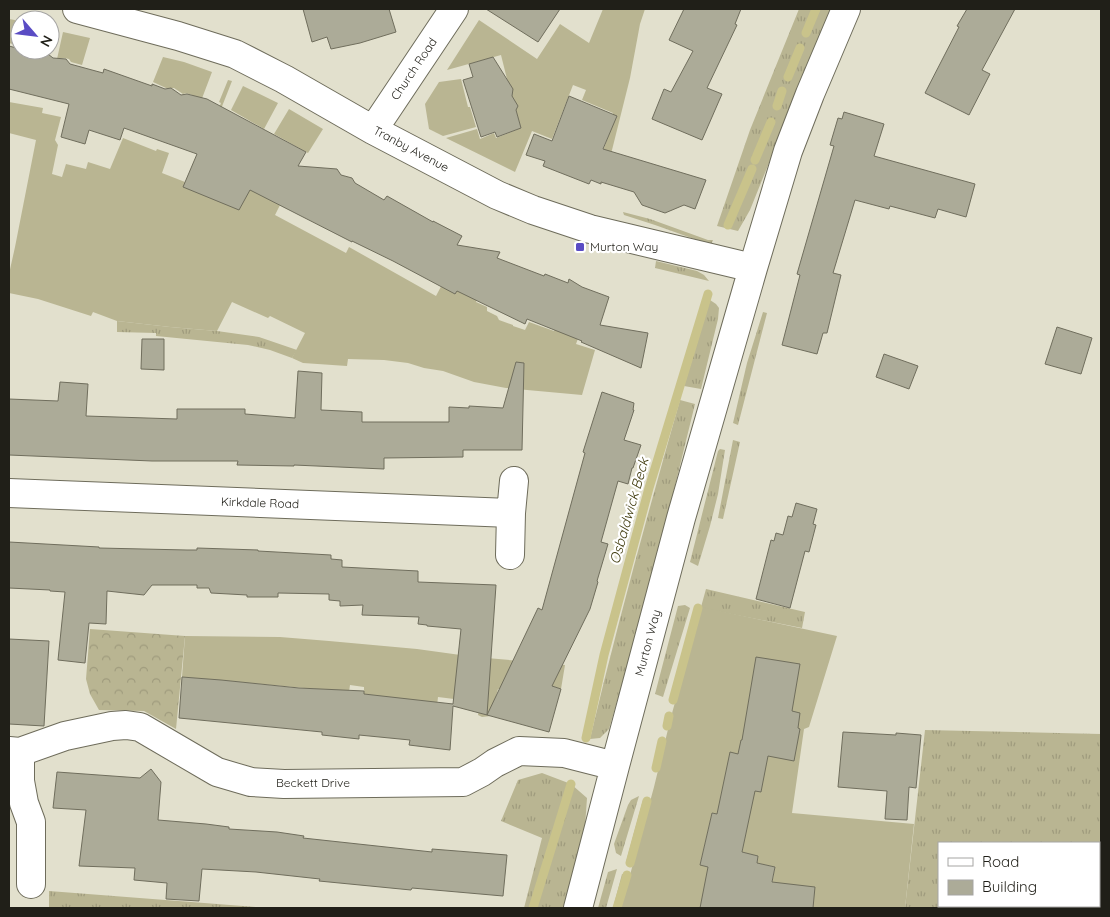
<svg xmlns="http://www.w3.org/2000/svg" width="1110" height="917" font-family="Quicksand,sans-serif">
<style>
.grass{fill:url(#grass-tufts);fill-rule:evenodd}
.forest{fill:url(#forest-crowns)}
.garden{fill:#b9b592;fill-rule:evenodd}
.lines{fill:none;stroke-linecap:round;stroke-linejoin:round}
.stream{stroke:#c9c38b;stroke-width:9}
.building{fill:#acab98;stroke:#706e5d}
.street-casing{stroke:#6e6c5b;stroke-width:30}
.street{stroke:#fff;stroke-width:28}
.poi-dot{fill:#5a4cc4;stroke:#fff;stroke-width:2}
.labels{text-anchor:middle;stroke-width:4.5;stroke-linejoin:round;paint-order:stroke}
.street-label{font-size:12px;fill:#201f18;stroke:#fff}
.poi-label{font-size:12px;fill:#201f18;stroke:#fff;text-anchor:start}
.water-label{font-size:14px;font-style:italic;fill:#433e11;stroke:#fff}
</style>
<defs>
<pattern id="grass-tufts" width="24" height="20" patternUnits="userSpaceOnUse" patternTransform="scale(1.25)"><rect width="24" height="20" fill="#b9b592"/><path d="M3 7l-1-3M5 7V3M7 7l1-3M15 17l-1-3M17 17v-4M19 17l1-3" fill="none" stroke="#9f9b7d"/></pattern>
<pattern id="forest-crowns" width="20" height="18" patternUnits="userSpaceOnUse" patternTransform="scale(1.25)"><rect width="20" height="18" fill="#b9b592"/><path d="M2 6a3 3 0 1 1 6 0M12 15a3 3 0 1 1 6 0" fill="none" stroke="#9f9b7d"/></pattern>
</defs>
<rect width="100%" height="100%" fill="#e2e0cd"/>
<path class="grass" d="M 799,9 L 831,9 L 750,210 L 738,231 L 717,226 L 750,130 Z
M 623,212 L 650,219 L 708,240 L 713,240 L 711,245 L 655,225 L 624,215 Z
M 656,261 L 697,271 L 704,275 L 709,281 L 655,268 Z
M 710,300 L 716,304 L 719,308 L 718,319 L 701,389 L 684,386 Z
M 763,312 L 767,313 L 738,425 L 733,423 L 747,363 Z
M 117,321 L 170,327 L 217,331 L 259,337 L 297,350 L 292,358 L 270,350 L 248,345 L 156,336 L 156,333 L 117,332 Z
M 680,400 L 695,404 L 651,584 L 609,729 L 600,738 L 590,739 C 617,625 648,513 680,400 Z
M 733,440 L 740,442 L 723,519 L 718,518 Z
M 720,449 L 725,450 L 718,494 L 710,526 L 698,566 L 690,562 L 718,451 Z
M 706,589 L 805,612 L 802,628 L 701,608 L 676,700 L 670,699 L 695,606 L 701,607 Z
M 685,605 L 690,608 L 663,697 L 655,694 L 678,606 Z
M 925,730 L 1101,734 L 1101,908 L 905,908 ZM 939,843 L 1099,843 L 1099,906 L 939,906 Z
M 542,773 L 571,784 L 587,798 L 584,841 L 565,908 L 524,908 L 542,838 L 501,821 L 518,780 Z
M 639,796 L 621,856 L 616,853 L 614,844 L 628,805 L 631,800 Z
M 643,800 L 650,802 L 633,864 L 626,862 Z
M 617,869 L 606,908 L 598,908 L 608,872 Z
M 622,874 L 630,876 L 621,908 L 613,908 Z
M 49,891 L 268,908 L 49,908 Z"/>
<path class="forest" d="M 90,629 L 185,636 L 176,729 L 144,711 L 99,710 L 90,694 L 86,679 Z"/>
<path class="garden" d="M 603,9 L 645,9 L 640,24 L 630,78 L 609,162 L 600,159 L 611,129 L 607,127 L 613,113 L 582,100 L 586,90 L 573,85 L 552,139 L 532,131 L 515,172 L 446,138 L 477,129 L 480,139 L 494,133 L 496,138 L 521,128 L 508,83 L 501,55 L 447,70 L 479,20 L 537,59 L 560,24 L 589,43 Z
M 9,19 L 20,21 L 19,46 L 9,43 Z
M 63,32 L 90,38 L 82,65 L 71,62 L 69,59 L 64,58 L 57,59 Z
M 163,57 L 184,62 L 212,72 L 201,101 C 195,97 190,92 183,94 L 174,88 L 166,88 L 153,82 Z
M 461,79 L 468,107 L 470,107 L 476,127 L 443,136 L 429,129 L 425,104 L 439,82 Z
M 228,80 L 232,81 L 221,109 L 219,108 L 221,103 L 219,102 Z
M 243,86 L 278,103 L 264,129 L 231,110 Z
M 9,102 L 43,108 L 42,113 L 61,117 L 55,140 L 58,145 L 52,174 L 62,177 L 66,164 L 86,169 L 88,162 L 110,169 L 123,138 L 156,151 L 157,149 L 169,153 L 162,173 L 185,182 L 196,157 L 280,205 L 275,215 L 346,253 L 349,247 L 436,296 L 446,277 L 480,292 L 476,302 L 487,307 L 487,311 L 497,316 L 499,320 L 513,325 L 513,326 L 525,330 L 529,322 L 554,331 L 556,326 L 580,333 L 576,344 L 595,350 L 582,395 L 506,388 L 474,382 L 443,371 L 424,368 L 408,363 L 384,360 L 348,359 L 347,366 L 303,363 L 292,358 L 305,333 L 270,316 L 268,318 L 232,302 L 217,331 L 170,327 L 117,321 L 93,312 L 91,316 L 38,299 L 9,293 L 9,274 L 15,247 L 36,140 L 9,133 Z
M 289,109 L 323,129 L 308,153 L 274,134 Z
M 701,607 L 837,636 L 809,727 L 804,729 L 792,813 L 914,824 L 905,908 L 621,908 L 654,787 L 671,717 ZM 712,813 L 748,821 L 742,852 L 758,856 L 757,863 L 775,867 L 770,895 L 736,873 L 700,865 Z
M 185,636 L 280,637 L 329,641 L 417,649 L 475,657 L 565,665 L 561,689 L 512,674 L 506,691 L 498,689 L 491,716 L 482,717 L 478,715 L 486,666 L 454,699 L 438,697 L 437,706 L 364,694 L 364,687 L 350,685 L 349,692 L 182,677 Z"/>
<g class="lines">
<path class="stream" d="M 806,33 L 816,9
M 788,77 L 800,48
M 777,106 L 782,91
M 755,160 L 771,122
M 728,225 L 752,169
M 673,700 L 698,608
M 667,726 L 669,716
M 586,738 L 604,655 L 649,488 L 708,294
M 656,768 L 662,741
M 630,863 L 647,801
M 533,908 L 571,784
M 617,908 L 627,875"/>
</g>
<path class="building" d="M 303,9 L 389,9 L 396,32 L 360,43 L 331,49 L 327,37 L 312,42 Z
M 486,9 L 560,9 L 538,42 Z
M 684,9 L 741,9 L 735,24 L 737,25 L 707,88 L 722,94 L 702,140 L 652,119 L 664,89 L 671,92 L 693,51 L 669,40 Z
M 967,9 L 1015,9 L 982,70 L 990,74 L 969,115 L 925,93 L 959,27 L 957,26 Z
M 9,46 L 20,49 L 20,50 L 25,50 L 45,55 L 48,54 L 53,58 L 66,59 L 70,64 L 103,73 L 104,69 L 152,86 L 152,84 L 165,89 L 171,88 L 181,95 L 187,94 L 207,99 L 306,152 L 298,166 L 337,169 L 341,175 L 352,178 L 355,183 L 384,200 L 387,196 L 433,222 L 433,221 L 462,236 L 457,245 L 500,252 L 497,258 L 544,276 L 545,274 L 568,283 L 569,279 L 582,287 L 609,297 L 600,325 L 648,333 L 641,368 L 581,342 L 582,341 L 527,319 L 525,324 L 457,291 L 455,294 L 393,261 L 352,241 L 352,242 L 250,190 L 239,210 L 183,187 L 197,154 L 124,128 L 120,140 L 89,130 L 85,144 L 61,137 L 69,104 L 9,89 Z
M 493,57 L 513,89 L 512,96 L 518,106 L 516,110 L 521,128 L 497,137 L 495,132 L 481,137 L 463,80 L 473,77 L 469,64 Z
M 569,96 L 617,116 L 603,149 L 706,180 L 695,209 L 684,205 L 665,213 L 642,205 L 634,192 L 601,182 L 601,184 L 591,180 L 589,184 L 543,166 L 545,161 L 526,155 L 534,134 L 552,141 Z
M 844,112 L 884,124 L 874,156 L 975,184 L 966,217 L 938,209 L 935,218 L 890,206 L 889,209 L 855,200 L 833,273 L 841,275 L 827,333 L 823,333 L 817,354 L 782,345 L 800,275 L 797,274 L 834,146 L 830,145 L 838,118 L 842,119 Z
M 1057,327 L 1092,338 L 1081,374 L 1045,364 Z
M 142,339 L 164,339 L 164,370 L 141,369 Z
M 884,354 L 918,366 L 909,389 L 876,377 Z
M 516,362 L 524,363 L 522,450 L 463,450 L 463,457 L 384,458 L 384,469 L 294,465 L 294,466 L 237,465 L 238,461 L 152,461 L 9,455 L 9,399 L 58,401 L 60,382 L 88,384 L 86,416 L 177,419 L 177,409 L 245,409 L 245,414 L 295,418 L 298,371 L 322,373 L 321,410 L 362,412 L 362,422 L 449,422 L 449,407 L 469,408 L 469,406 L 503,408 Z
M 602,392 L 634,403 L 633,410 L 634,410 L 624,440 L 641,445 L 633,468 L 632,468 L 628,484 L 618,481 L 601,542 L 608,544 L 597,581 L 598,582 L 590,609 L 552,686 L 561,689 L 549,732 L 487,715 L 538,608 L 542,610 L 585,453 L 583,452 Z
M 796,503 L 817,509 L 813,524 L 816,525 L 809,552 L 805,551 L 790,608 L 756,599 L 771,540 L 774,541 L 776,533 L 783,535 L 788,516 L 792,517 Z
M 9,542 L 99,547 L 99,548 L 187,550 L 197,550 L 197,548 L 258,550 L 258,551 L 331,555 L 331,559 L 342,560 L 342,567 L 418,571 L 418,582 L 496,585 L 487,715 L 453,706 L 450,750 L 409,745 L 410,740 L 359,735 L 359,739 L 322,735 L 322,732 L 179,718 L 182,677 L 221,680 L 299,688 L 364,691 L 364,694 L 453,704 L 461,629 L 427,626 L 427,625 L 418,624 L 419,617 L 362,615 L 363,605 L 340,606 L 340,601 L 329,600 L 329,594 L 278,593 L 278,597 L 247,597 L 247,595 L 211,593 L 209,588 L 197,588 L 197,585 L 152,585 L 144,595 L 107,591 L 106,624 L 89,623 L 85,663 L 58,660 L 65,592 L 50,591 L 50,590 L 9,588 Z
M 9,639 L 49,641 L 44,726 L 9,724 Z
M 756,657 L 800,664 L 792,711 L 800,713 L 798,728 L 800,729 L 794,761 L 768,756 L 761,792 L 755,791 L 742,852 L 758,856 L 757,863 L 775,867 L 772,882 L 815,887 L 813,908 L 700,908 L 708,867 L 700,865 L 712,813 L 717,814 L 730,752 L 738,754 L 741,740 L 742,740 Z
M 843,732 L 896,735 L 896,733 L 921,735 L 916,788 L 909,787 L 907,820 L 885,819 L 887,791 L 838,787 Z
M 151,769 L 161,782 L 158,820 L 206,824 L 229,827 L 229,829 L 277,832 L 304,836 L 303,838 L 432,852 L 432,849 L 507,855 L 503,896 L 412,888 L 411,890 L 319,881 L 320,879 L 256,872 L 202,869 L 199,901 L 166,899 L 167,883 L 134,880 L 135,868 L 79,866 L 86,810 L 53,808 L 57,772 L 140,778 Z"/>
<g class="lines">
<defs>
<path id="street" d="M 77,9 L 178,36 L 235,54 L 284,79 L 373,130 L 497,195 L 533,210 L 590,229 L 753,268
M 373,130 L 454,9
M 9,493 L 511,513
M 510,555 L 511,513 L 514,481
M 9,751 L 20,752 L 65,736 L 112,726 L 126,725 L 140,727 L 217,772 L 251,782 L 284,784 L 463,782 L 482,772 L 495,763 L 519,751 L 564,753 L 615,766
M 20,752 L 20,781 L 24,803 L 31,822 L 31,884
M 578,908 L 615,766 L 681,518 L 753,268 L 788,151 L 810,94 L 846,9"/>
</defs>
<use href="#street" class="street-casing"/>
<use href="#street" class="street"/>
</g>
<rect class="poi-dot" x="575" y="242" width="10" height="10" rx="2.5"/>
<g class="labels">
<g class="street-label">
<text transform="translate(414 69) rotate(-56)" y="4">Church Road</text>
<text transform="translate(411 149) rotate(28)" y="4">Tranby Avenue</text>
<text transform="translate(260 503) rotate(2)" y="4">Kirkdale Road</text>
<text transform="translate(648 643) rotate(-75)" y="4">Murton Way</text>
<text x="313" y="787">Beckett Drive</text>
</g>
<g class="poi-label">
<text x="590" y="251">Murton Way</text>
</g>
<g class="water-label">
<text transform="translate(629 511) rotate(-74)" y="5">Osbaldwick Beck</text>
</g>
</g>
<rect width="1110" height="917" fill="none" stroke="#201f18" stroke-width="20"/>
<rect x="938" y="842" width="162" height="65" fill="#ffffff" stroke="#a6a5a3"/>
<rect x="948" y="858" width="25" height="8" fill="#ffffff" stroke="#a6a5a3"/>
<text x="982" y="867" font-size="15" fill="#201f18">Road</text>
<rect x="948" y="880" width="25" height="15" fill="#acab98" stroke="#a6a5a3"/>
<text x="982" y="892" font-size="15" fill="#201f18">Building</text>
<g transform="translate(35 35) rotate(118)"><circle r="24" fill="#ffffff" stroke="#a6a5a3"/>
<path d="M0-4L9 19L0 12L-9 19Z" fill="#5a4cc4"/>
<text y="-8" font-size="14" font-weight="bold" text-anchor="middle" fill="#201f18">N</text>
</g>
</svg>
